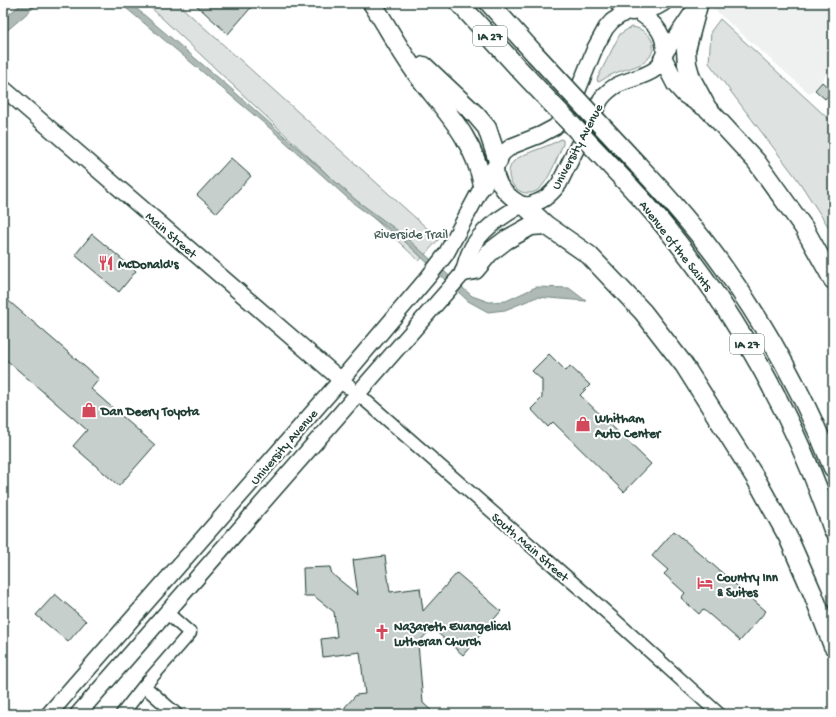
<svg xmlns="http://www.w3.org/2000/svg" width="836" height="717" font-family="'Gochi Hand',sans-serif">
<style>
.built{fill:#eef1f0}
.green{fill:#dee3e2;stroke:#7e908b}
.water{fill:#afbab7;stroke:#758883}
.building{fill:#c7cfcc;stroke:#1f3d34}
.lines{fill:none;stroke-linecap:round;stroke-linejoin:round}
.minor-casing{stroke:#1f3d34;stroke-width:15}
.major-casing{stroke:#1f3d34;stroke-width:18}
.highway-casing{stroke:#1f3d34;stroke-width:21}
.minor{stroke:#fff;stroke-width:12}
.major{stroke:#fff;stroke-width:15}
.highway{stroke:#fff;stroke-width:18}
.highway-bridge-casing{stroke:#1f3d34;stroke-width:21;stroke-linecap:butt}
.highway-bridge{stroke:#fff;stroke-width:18}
.labels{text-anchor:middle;stroke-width:4;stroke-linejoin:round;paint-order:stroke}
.shield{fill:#fff;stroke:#627771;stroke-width:1}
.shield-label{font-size:12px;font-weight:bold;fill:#1f3d34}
.street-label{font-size:13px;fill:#1f3d34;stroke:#fff}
.park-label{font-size:13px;fill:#455e57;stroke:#fff}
.poi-label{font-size:13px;font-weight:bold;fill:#1f3d34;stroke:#fff;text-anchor:start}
</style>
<rect width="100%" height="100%" fill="#fff"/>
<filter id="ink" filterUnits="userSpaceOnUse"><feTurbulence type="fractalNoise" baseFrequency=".025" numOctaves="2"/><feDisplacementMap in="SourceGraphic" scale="8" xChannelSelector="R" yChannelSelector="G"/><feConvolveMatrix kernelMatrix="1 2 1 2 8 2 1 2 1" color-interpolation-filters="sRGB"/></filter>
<g filter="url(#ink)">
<path class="built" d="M 707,3 L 833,3 L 833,67 L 810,94 Z"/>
<path class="green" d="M 146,3 L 177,3 L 439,239 L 419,261 Z
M 720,19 L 833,123 L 833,234 L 798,180 L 709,63 L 711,31 Z
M 631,27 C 647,28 661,44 648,59 C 639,68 622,69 611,75 C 606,77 602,81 598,82 L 597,79 L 620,34 Z
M 561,139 L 563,140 L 563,144 C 558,156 548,183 538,190 C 520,202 499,177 514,161 C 522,153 549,147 561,139 Z"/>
<path class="water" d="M 23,3 L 39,3 L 3,34 L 4,18 Z
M 120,3 L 130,3 L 228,86 L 356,200 L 401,233 L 472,296 L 489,302 L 506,301 L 536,287 L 569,288 L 586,301 L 537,297 L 505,310 L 488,312 L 468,301 L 402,239 L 353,203 L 272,130 Z"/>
<path class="building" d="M 194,3 L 255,3 L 228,34 Z
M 822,82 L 832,91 L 825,99 L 815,90 Z
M 231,158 L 251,176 L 217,213 L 197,195 Z
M 92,234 L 136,271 L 119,292 L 75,255 Z
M 3,296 L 99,379 L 91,389 L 155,445 L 119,486 L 73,446 L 87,430 L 3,357 Z
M 549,354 L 566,371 L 570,366 L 590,385 L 580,395 L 651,464 L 624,492 L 553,422 L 548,427 L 531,409 L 542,398 L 542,380 L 532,371 Z
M 674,531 L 766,611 L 740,641 L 703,609 L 699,614 L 681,598 L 685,593 L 664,574 L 668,570 L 652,556 Z
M 385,556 L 390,592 L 420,588 L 423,611 L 457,573 L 501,611 L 463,655 L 432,628 L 418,643 L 423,703 L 435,714 L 345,714 L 345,707 L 356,695 L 365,694 L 360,652 L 323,657 L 321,639 L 337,637 L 334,612 L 314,596 L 304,596 L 303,568 L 330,567 L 332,574 L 358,595 L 353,560 Z
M 55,594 L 86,621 L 68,642 L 36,615 Z"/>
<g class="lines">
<defs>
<path id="minor" d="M 358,394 L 586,594 L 719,714
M 167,613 L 190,633 L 144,686 L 176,714
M 122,714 L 144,686"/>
<path id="major" d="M 665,53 L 694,10
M 3,88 L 348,386
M 496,164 C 493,184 509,198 525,206 C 542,202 549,197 559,184 L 601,99 C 605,94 610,89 617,85 C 636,76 667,75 664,47 C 663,29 651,21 638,12
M 49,714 L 341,380 L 429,276 L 446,254 L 483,185 L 503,153 L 512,146 L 540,135 L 555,127 L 570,110 L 595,48 L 606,28 L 612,21 L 626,12 L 638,12 L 657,7 L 664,3
M 78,714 L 464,272 C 468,238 495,220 522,205"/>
<path id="highway" d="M 372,3 C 388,27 402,55 420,78 C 447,113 474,139 483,185
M 459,3 L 520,70
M 489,3 L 535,54
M 619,3 L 632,11
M 698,5 L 686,50 L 687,64 L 691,78 L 706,106
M 663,59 L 676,84 L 685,94 L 708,109 L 756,161 L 804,228 L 833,280
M 424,66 L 476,115 L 487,128 L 498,161
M 638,165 C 668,197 697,230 722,265 C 767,327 805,397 833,468
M 624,180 C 718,280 789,400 833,530
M 525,206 L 546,225
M 464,272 L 475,270 L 489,253 L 506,240 L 531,226 L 546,225 L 589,255 L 643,312 L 684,365 L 756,479 L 788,537 L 813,594 L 833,646"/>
</defs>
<use href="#minor" class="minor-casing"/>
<use href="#major" class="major-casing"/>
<use href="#highway" class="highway-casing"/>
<use href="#minor" class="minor"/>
<use href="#major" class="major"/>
<use href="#highway" class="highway"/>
<defs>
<path id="highway-bridge" d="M 535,54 L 638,165
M 520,70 L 624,180"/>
</defs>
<use href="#highway-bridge" class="highway-bridge-casing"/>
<use href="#highway-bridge" class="highway-bridge"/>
</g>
</g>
<defs>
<symbol id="restaurant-bare" viewBox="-9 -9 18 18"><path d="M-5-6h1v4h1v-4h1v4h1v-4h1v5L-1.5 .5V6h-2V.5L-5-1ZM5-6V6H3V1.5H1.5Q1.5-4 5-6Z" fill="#d1495b" stroke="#fff" stroke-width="2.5" paint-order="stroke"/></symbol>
<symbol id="shop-bare" viewBox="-9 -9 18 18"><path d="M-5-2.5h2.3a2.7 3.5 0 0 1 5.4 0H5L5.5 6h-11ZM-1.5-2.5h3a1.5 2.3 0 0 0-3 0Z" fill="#d1495b" stroke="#fff" stroke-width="2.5" paint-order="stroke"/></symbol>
<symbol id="hotel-bare" viewBox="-9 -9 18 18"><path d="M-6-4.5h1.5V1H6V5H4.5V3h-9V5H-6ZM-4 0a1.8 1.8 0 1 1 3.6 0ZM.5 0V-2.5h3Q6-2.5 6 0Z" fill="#d1495b" stroke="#fff" stroke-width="2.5" paint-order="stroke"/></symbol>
<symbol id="church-bare" viewBox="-9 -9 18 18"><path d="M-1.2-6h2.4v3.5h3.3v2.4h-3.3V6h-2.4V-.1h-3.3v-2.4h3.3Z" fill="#d1495b" stroke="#fff" stroke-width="2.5" paint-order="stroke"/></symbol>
</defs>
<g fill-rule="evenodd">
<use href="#restaurant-bare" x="95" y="252" width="22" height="22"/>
<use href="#shop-bare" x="78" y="399" width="22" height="22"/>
<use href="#shop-bare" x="572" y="413" width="22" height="22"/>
<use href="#hotel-bare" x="694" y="572" width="22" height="22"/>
<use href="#church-bare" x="371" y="621" width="22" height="22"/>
</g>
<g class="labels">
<g class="shield">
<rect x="473" y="26" width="34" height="20" rx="3"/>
<rect x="730" y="334" width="34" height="20" rx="3"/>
</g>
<g class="shield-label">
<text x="490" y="40">IA 27</text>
<text x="747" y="348">IA 27</text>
</g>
<g class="street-label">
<text transform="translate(576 146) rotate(-62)" y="5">University Avenue</text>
<text transform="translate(172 234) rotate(41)" y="5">Main Street</text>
<text transform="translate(677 245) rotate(52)" y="5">Avenue of the Saints</text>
<text transform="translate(283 446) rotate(-49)" y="5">University Avenue</text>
<text transform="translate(531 546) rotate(41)" y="5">South Main Street</text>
</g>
<g class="park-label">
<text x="411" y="238">Riverside Trail</text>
</g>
<g class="poi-label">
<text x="118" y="268">McDonald's</text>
<text x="101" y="415">Dan Deery Toyota</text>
<text x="595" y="422">Whitham<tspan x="595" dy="15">Auto Center</tspan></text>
<text x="717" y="581">Country Inn<tspan x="717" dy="15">&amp; Suites</tspan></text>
<text x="394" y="630">Nazareth Evangelical<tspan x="394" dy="15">Lutheran Church</tspan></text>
</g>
</g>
<rect width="836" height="717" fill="none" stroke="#fff" stroke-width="16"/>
<rect x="8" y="8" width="820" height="701" fill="none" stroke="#1f3d34" stroke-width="1.5" filter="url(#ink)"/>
</svg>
